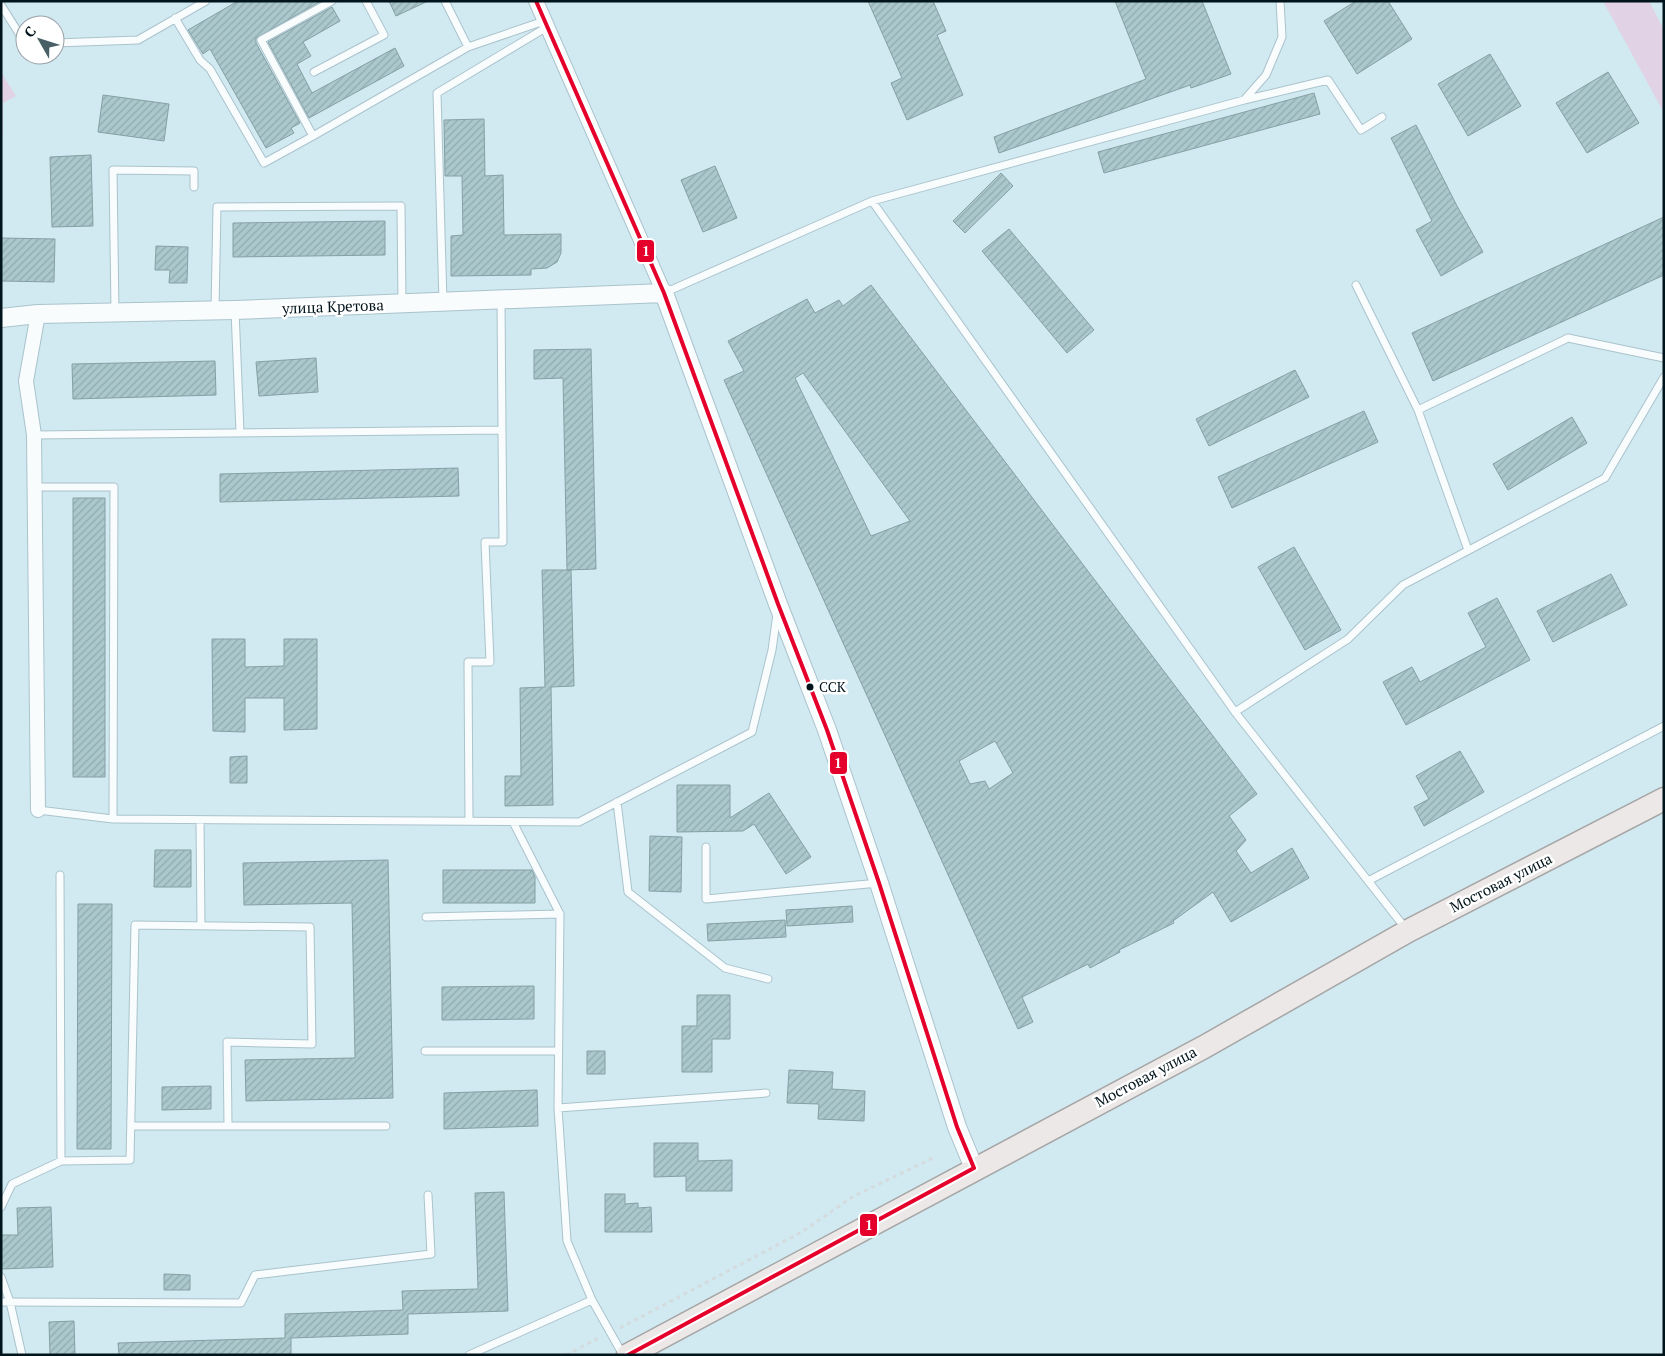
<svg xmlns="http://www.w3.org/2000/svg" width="1665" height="1356" font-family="'PT Serif',serif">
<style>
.park{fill:#e1d2e5}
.building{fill:url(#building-hatch);stroke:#85a0a5;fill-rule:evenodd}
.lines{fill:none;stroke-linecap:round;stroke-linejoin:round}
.service-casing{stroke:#aac3cc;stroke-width:9}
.minor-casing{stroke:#aac3cc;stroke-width:16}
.tertiary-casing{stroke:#aac3cc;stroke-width:20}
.primary-casing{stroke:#a6a5a5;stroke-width:25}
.path{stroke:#d4dbde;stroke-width:3;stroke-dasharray:4 4;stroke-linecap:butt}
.service{stroke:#f8fcfd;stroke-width:7}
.minor{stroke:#f8fcfd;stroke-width:14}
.tertiary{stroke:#f8fcfd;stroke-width:18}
.primary{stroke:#ece8e7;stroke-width:22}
.bus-1-casing{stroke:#fff;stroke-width:8}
.bus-1{stroke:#e4002b;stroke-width:4}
.bus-dot{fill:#00141b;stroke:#fff;stroke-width:2}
.labels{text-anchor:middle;stroke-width:5;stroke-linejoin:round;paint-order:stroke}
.bus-label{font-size:14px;fill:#00141b;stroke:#fff;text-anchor:start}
.street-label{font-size:15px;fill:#00141b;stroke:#fff}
.line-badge{stroke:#fff;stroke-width:2}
.badge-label{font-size:14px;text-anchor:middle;font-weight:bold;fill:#fff}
</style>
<defs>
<pattern id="building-hatch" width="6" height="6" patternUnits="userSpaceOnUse" patternTransform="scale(1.25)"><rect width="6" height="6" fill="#abc8cd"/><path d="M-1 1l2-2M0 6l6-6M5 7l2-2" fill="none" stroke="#91abaf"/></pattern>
</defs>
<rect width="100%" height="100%" fill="#d1e9f1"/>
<path class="park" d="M 1603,1 L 1649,1 L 1664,30 L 1664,113 Z
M 1,72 L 16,96 L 3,103 L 3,136 L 1,137 Z"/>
<path class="building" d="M 238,1 L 321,1 L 256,38 L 256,43 L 300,123 L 291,128 L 294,133 L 266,148 L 210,49 L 203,54 L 188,30 Z
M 389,1 L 428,1 L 396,16 Z
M 868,1 L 933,1 L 946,31 L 937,35 L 963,95 L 907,120 L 891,83 L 902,78 Z
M 1115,1 L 1202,1 L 1231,74 L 1191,88 L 1190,85 L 999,153 L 994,137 L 1146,79 Z
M 1356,1 L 1388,1 L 1412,39 L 1357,74 L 1324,21 Z
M 332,7 L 340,21 L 303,42 L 311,56 L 297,64 L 312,93 L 395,48 L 404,66 L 309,118 L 268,42 Z
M 1490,54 L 1521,106 L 1468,136 L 1438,84 Z
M 1608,72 L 1639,123 L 1587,153 L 1556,103 Z
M 1314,93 L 1320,114 L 1104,173 L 1098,152 Z
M 103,95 L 169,104 L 164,141 L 98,132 Z
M 484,119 L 485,176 L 503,175 L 504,235 L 561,234 L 561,253 L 557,262 L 547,268 L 531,269 L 531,275 L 451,276 L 451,236 L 463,235 L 462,176 L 445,176 L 444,120 Z
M 1416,125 L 1457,206 L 1483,252 L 1441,276 L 1416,230 L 1432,221 L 1391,138 Z
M 91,155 L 93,226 L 52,227 L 50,157 Z
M 715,166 L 737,218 L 703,232 L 681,180 Z
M 1001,173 L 1013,186 L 965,233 L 953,221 Z
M 1664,217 L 1664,275 L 1433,381 L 1412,333 Z
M 385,221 L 385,255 L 233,257 L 233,223 Z
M 1009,229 L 1094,330 L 1067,353 L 982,251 Z
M 1,238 L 55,239 L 54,282 L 1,281 Z
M 156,246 L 188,247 L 187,283 L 169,283 L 170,270 L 155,270 Z
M 871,285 L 1257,794 L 1229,816 L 1246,840 L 1236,851 L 1251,873 L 1292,848 L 1309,878 L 1231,922 L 1213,892 L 1173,921 L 1174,923 L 1119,950 L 1120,952 L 1090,968 L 1088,964 L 1022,997 L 1033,1022 L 1018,1029 L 724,380 L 744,371 L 728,341 L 807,299 L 815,313 L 839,300 L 843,306 ZM 803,373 L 910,521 L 871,536 L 795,378 ZM 995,741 L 1013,773 L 989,789 L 985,781 L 970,784 L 959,761 Z
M 591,349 L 596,569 L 567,570 L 563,378 L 534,379 L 534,350 Z
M 316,358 L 318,392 L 259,396 L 256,362 Z
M 215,361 L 216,395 L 73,399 L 72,364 Z
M 1295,370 L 1309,397 L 1209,446 L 1196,419 Z
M 1364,411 L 1378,442 L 1232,508 L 1218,477 Z
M 1572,417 L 1587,443 L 1508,490 L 1493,464 Z
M 458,468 L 459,496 L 220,502 L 220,474 Z
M 73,498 L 105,498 L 105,777 L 73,777 Z
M 1294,547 L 1341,630 L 1305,650 L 1258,567 Z
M 542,570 L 571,570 L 574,686 L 551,687 L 553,805 L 505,806 L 505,776 L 521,776 L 520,688 L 545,687 Z
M 1611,574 L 1627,605 L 1553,642 L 1537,611 Z
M 1497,598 L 1530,660 L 1406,725 L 1383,682 L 1412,667 L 1420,682 L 1486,647 L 1468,613 Z
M 212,639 L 245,639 L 245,667 L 284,666 L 284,639 L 317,639 L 317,729 L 284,730 L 284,698 L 245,698 L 245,732 L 213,731 Z
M 1460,751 L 1484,792 L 1424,826 L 1414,807 L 1429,799 L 1416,776 Z
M 247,756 L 247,783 L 230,783 L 230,757 Z
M 677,785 L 730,785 L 730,818 L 769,793 L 811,857 L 786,874 L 754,824 L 743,831 L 677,832 Z
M 650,836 L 682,837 L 681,892 L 649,891 Z
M 155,850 L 191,850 L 191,887 L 154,887 Z
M 388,860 L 393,1098 L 246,1101 L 245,1060 L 355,1058 L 352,903 L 244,905 L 243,863 Z
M 443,870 L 532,870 L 535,877 L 535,903 L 443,903 Z
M 78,904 L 112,904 L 111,1149 L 77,1149 Z
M 852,906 L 853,922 L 787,926 L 786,910 Z
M 785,920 L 786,937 L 708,941 L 707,924 Z
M 534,986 L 534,1019 L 442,1020 L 442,987 Z
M 697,995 L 730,995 L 730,1039 L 712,1039 L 712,1072 L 682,1072 L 682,1026 L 697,1026 Z
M 587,1051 L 605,1051 L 605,1074 L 587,1074 Z
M 789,1070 L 833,1072 L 832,1089 L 865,1091 L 864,1121 L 818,1119 L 819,1104 L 787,1103 Z
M 211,1086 L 211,1109 L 162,1110 L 162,1087 Z
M 537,1090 L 538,1126 L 444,1129 L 444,1093 Z
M 654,1143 L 698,1143 L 698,1161 L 732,1160 L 732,1191 L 686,1191 L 686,1176 L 654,1177 Z
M 504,1192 L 508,1311 L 408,1314 L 408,1334 L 291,1338 L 291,1355 L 119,1355 L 118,1343 L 285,1338 L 285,1314 L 403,1310 L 402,1291 L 478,1289 L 475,1193 Z
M 605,1194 L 625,1194 L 625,1204 L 638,1203 L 638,1208 L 651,1207 L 652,1232 L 605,1232 Z
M 51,1207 L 53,1267 L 1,1269 L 1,1235 L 18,1235 L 17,1208 Z
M 164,1274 L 190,1275 L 190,1290 L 164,1290 Z
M 74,1321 L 75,1355 L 50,1355 L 49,1322 Z"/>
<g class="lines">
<defs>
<path id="service" d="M 332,1 L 261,40 L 313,136 L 468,47 L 544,21
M 445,1 L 468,47
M 1,5 L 25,43
M 175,18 L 200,60 L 210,69 L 264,163 L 313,136
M 55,43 L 138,40 L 206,1
M 314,72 L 384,35 L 366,1
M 1244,100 L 1266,75 L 1282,37 L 1280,1
M 872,201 L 1235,712 L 1406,929
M 1356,285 L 1418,410
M 664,293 L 872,201 L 1244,100 L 1328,80 L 1361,130 L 1382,117
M 501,300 L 502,430
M 443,302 L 437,93 L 547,27
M 215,310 L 217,207 L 401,206 L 402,304
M 235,310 L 240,432
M 115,312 L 113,170 L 194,171 L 194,187
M 34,435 L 502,430 L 503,542 L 485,542 L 490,662 L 468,662 L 469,821
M 35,487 L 114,487 L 113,819
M 1468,550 L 1418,410 L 1568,338 L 1664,358
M 1235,712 L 1348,639 L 1403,585 L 1605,478 L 1664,377
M 617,802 L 628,892 L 725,968 L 768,979
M 38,810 L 113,819 L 579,822 L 752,732 L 772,650 L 777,614
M 200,820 L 201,925
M 513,822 L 560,914 L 558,1108 L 567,1241 L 592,1300 L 623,1355
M 706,847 L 706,899 L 879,883
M 1368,881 L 1664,726
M 426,917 L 560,914
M 425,1051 L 558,1051
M 558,1108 L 766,1093
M 131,1126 L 386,1126
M 61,1161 L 130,1160 L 135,925 L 310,927 L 312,1044 L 227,1042 L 228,1125
M 1,1207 L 12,1184 L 61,1161 L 60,875
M 1,1277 L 10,1302 L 22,1355
M 1,1302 L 241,1303 L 255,1275 L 431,1254 L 428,1195
M 469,1355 L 592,1300"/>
<path id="minor" d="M 536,1 L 664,293
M 38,810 L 34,435 L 26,381 L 38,314"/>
<path id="tertiary" d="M 1,318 L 38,314 L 235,310 L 664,293 L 778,604 L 827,730 L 879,883 L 957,1127 L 974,1168"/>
<path id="primary" d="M 628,1355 L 1204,1047 L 1408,931 L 1664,799"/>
</defs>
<use href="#service" class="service-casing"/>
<use href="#minor" class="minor-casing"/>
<use href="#tertiary" class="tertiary-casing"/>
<use href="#primary" class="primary-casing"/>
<path class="path" d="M 620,1328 L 800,1233 L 854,1196 L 933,1158
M 566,1355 L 601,1337"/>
<use href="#service" class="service"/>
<use href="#minor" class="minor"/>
<use href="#tertiary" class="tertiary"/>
<use href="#primary" class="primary"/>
<defs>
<path id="bus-1" d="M 536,1 L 664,293 L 778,604 L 827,730 L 879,883 L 957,1127 L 974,1168 L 628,1355"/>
</defs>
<use href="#bus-1" class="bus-1-casing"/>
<use href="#bus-1" class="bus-1"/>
</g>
<circle class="bus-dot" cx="810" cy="687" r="4.5"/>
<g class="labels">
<g class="bus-label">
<text x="819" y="692">ССК</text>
</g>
<g class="street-label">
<text transform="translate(333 307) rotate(-2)" y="5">улица Кретова</text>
<text transform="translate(1501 883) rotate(-27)" y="5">Мостовая улица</text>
<text transform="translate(1146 1077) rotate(-28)" y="5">Мостовая улица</text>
</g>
</g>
<g class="line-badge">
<rect x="636" y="239" width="19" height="24" rx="5" fill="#e4002b"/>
<rect x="829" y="751" width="19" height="24" rx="5" fill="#e4002b"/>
<rect x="859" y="1213" width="19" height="24" rx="5" fill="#e4002b"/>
</g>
<g class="badge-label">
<text x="646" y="256">1</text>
<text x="838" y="768">1</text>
<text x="869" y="1230">1</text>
</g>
<rect width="1665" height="1356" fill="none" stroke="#00141b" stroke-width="5"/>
<g transform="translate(40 40) rotate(309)"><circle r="24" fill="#ffffff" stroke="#99a1a4"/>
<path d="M0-4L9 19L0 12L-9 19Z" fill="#495f66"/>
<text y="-8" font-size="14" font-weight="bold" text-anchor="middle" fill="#00141b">С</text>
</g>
</svg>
